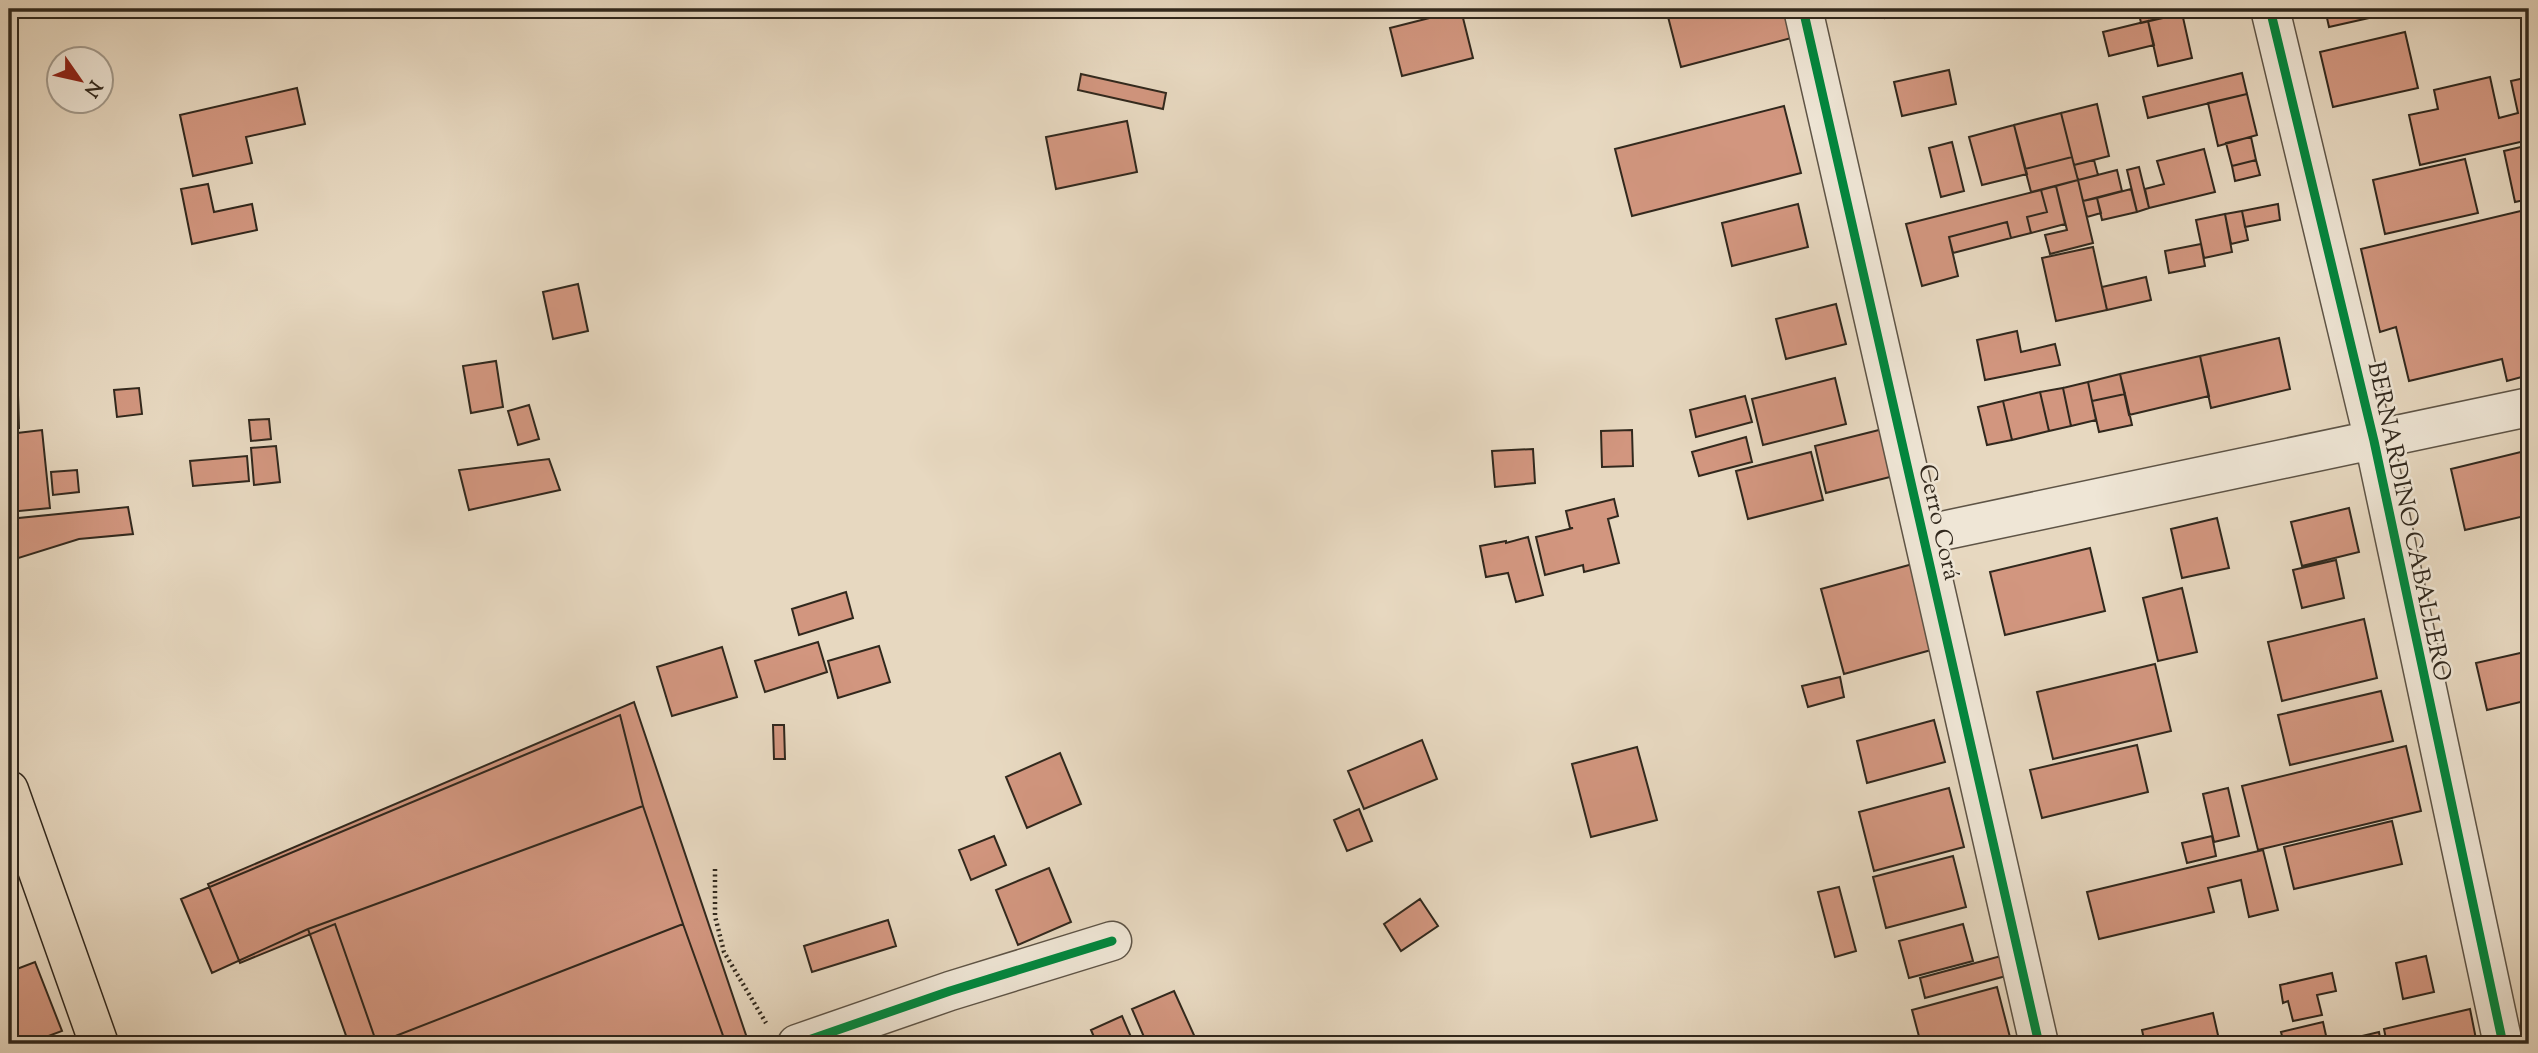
<svg xmlns="http://www.w3.org/2000/svg" width="2538" height="1053" font-family="'Sorts Mill Goudy',serif">
<style>
.building{fill:#d2967f;stroke:#31281d;stroke-width:2}
.lines{fill:none;stroke-linecap:round;stroke-linejoin:round}
.minor-casing{stroke:#5e5446;stroke-width:41}
.primary-casing{stroke:#31281d;stroke-width:41}
.path{stroke:#31281d;stroke-width:4.5;stroke-dasharray:2 3.5;stroke-linecap:butt}
.minor{stroke:#efe6d6;stroke-width:38}
.primary{stroke:#e7d8c0;stroke-width:38}
.cycleway-casing{stroke:#efe6d6;stroke-width:13}
.cycleway{stroke:#00873e;stroke-width:9}
.labels{text-anchor:middle;stroke-width:5;stroke-linejoin:round;paint-order:stroke}
.street-label{font-size:24px;fill:#31281d;stroke:#efe6d6}
</style>
<rect width="100%" height="100%" fill="#e7d8c0"/>
<filter id="stains"><feTurbulence type="fractalNoise" baseFrequency=".00286" numOctaves="4"/><feColorMatrix values="0 0 0 0 .2 0 0 0 0 .09 0 0 0 0 .02 0 0 0 .5 -.17"/></filter>
<radialGradient id="worn" r=".72"><stop offset=".6" stop-color="#630" stop-opacity="0"/><stop offset="1" stop-color="#630" stop-opacity=".3"/></radialGradient>
<path class="building" d="M 1410,9 L 1445,9 L 1411,15 Z
M 1666,9 L 1788,9 L 1795,37 L 1681,67 Z
M 1883,9 L 1914,9 L 1885,18 Z
M 2138,9 L 2198,9 L 2198,10 L 2141,23 Z
M 2325,9 L 2409,9 L 2329,27 Z
M 2467,9 L 2499,9 L 2468,16 Z
M 1461,10 L 1473,58 L 1402,76 L 1390,28 Z
M 2182,13 L 2192,58 L 2158,66 L 2148,21 Z
M 2148,21 L 2154,45 L 2109,56 L 2103,32 Z
M 2405,32 L 2418,88 L 2333,107 L 2320,52 Z
M 1949,70 L 1956,104 L 1902,116 L 1894,82 Z
M 2242,73 L 2247,94 L 2148,118 L 2143,97 Z
M 1081,74 L 1166,93 L 1163,109 L 1078,90 Z
M 2490,77 L 2499,118 L 2518,113 L 2511,81 L 2529,77 L 2529,140 L 2420,165 L 2409,115 L 2438,109 L 2434,90 Z
M 297,88 L 305,124 L 246,137 L 252,163 L 193,176 L 180,115 Z
M 2247,94 L 2257,135 L 2218,146 L 2208,103 Z
M 2097,104 L 2109,156 L 2074,165 L 2061,113 Z
M 1784,106 L 1801,173 L 1632,216 L 1615,149 Z
M 2061,113 L 2072,157 L 2025,169 L 2014,125 Z
M 1127,121 L 1137,172 L 1056,189 L 1046,137 Z
M 2014,125 L 2027,174 L 1982,185 L 1969,137 Z
M 2251,137 L 2256,160 L 2232,166 L 2226,143 Z
M 1952,142 L 1964,191 L 1941,197 L 1929,148 Z
M 2529,145 L 2529,199 L 2515,202 L 2504,151 Z
M 2204,149 L 2215,192 L 2149,208 L 2145,189 L 2164,184 L 2157,161 Z
M 2072,157 L 2078,180 L 2031,192 L 2025,169 Z
M 2465,159 L 2478,213 L 2385,234 L 2373,180 Z
M 2094,160 L 2098,175 L 2078,180 L 2074,165 Z
M 2256,160 L 2260,175 L 2235,181 L 2232,166 Z
M 2139,167 L 2149,208 L 2137,212 L 2127,170 Z
M 2117,170 L 2122,191 L 2083,201 L 2078,180 Z
M 2078,180 L 2093,243 L 2050,254 L 2045,235 L 2067,230 L 2056,186 Z
M 208,184 L 214,212 L 252,204 L 257,230 L 192,244 L 181,189 Z
M 2056,186 L 2065,224 L 2031,233 L 2027,217 L 2047,212 L 2041,190 Z
M 2131,189 L 2137,212 L 2102,220 L 2097,198 Z
M 2041,190 L 2047,212 L 2027,217 L 2031,233 L 2011,238 L 2007,222 L 1949,237 L 1958,276 L 1922,286 L 1906,224 Z
M 2097,198 L 2101,213 L 2087,217 L 2083,201 Z
M 1798,204 L 1808,247 L 1732,266 L 1722,223 Z
M 2278,204 L 2280,220 L 2245,227 L 2242,211 Z
M 2529,209 L 2529,375 L 2507,381 L 2502,359 L 2409,381 L 2396,327 L 2380,332 L 2361,249 Z
M 2242,211 L 2248,240 L 2231,244 L 2225,214 Z
M 2225,214 L 2232,252 L 2204,258 L 2196,220 Z
M 2007,222 L 2011,238 L 1953,253 L 1949,237 Z
M 2201,244 L 2205,266 L 2169,273 L 2165,251 Z
M 2093,247 L 2107,310 L 2056,321 L 2042,258 Z
M 2146,277 L 2151,300 L 2107,310 L 2102,287 Z
M 578,284 L 588,331 L 553,339 L 543,292 Z
M 1836,304 L 1846,344 L 1786,359 L 1776,319 Z
M 2017,331 L 2021,352 L 2055,344 L 2060,365 L 1985,380 L 1977,340 Z
M 2279,338 L 2290,389 L 2211,408 L 2200,356 Z
M 2200,356 L 2209,396 L 2129,415 L 2120,374 Z
M 496,361 L 503,407 L 471,413 L 463,366 Z
M 2120,374 L 2125,394 L 2092,401 L 2088,382 Z
M 1835,378 L 1846,424 L 1763,445 L 1752,399 Z
M 2088,382 L 2096,420 L 2071,426 L 2063,388 Z
M 139,388 L 142,414 L 117,417 L 114,390 Z
M 2063,388 L 2071,426 L 2049,431 L 2040,392 Z
M 2040,392 L 2049,431 L 2012,440 L 2003,401 Z
M 2125,394 L 2132,425 L 2099,432 L 2092,401 Z
M 9,395 L 18,395 L 19,428 L 9,428 Z
M 1745,396 L 1752,422 L 1696,437 L 1690,410 Z
M 2003,401 L 2012,440 L 1987,445 L 1978,407 Z
M 529,405 L 539,439 L 518,445 L 508,411 Z
M 269,419 L 271,439 L 251,441 L 249,420 Z
M 1887,428 L 1898,475 L 1826,493 L 1815,446 Z
M 42,430 L 50,508 L 9,512 L 9,434 Z
M 1632,430 L 1633,466 L 1602,467 L 1601,431 Z
M 1746,437 L 1752,462 L 1699,476 L 1692,452 Z
M 276,446 L 280,482 L 254,485 L 251,448 Z
M 1533,449 L 1535,483 L 1495,487 L 1492,451 Z
M 2529,450 L 2529,515 L 2465,530 L 2451,469 Z
M 1811,452 L 1823,500 L 1748,519 L 1736,471 Z
M 247,456 L 249,481 L 193,486 L 190,461 Z
M 549,459 L 560,490 L 469,510 L 459,470 Z
M 77,470 L 79,492 L 53,495 L 51,472 Z
M 1614,499 L 1618,516 L 1608,519 L 1619,563 L 1584,572 L 1583,565 L 1545,575 L 1536,537 L 1573,528 L 1570,528 L 1566,511 Z
M 128,507 L 133,534 L 79,539 L 9,561 L 9,519 Z
M 2349,508 L 2359,552 L 2302,566 L 2291,522 Z
M 2217,518 L 2229,568 L 2182,578 L 2171,529 Z
M 1528,537 L 1543,595 L 1516,602 L 1508,573 L 1486,577 L 1480,546 L 1506,541 L 1506,543 Z
M 2090,548 L 2105,611 L 2005,635 L 1990,572 Z
M 2336,560 L 2344,598 L 2302,608 L 2293,570 Z
M 1920,562 L 1942,647 L 1844,674 L 1821,589 Z
M 2182,588 L 2197,652 L 2158,661 L 2143,598 Z
M 846,592 L 853,618 L 799,635 L 792,609 Z
M 2364,619 L 2377,678 L 2282,701 L 2268,642 Z
M 818,642 L 827,672 L 765,692 L 755,661 Z
M 879,646 L 890,682 L 838,698 L 828,661 Z
M 722,647 L 737,697 L 672,716 L 657,667 Z
M 2529,651 L 2529,700 L 2487,710 L 2476,663 Z
M 2155,664 L 2171,731 L 2053,759 L 2037,692 Z
M 1840,677 L 1844,697 L 1808,707 L 1802,686 Z
M 2381,691 L 2393,741 L 2290,765 L 2278,715 Z
M 634,702 L 749,1044 L 377,1044 L 335,924 L 240,963 L 208,884 Z
M 620,715 L 643,806 L 308,929 L 212,973 L 181,899 Z
M 1934,720 L 1945,762 L 1867,783 L 1857,741 Z
M 773,725 L 784,725 L 785,759 L 774,759 Z
M 1422,740 L 1437,779 L 1364,809 L 1348,771 Z
M 2137,745 L 2148,792 L 2042,818 L 2030,770 Z
M 2406,746 L 2421,811 L 2258,850 L 2242,786 Z
M 1637,747 L 1657,820 L 1591,837 L 1572,764 Z
M 1060,753 L 1081,804 L 1027,828 L 1006,777 Z
M 1949,788 L 1964,847 L 1874,871 L 1859,812 Z
M 2228,788 L 2239,836 L 2214,842 L 2203,794 Z
M 643,806 L 683,924 L 375,1044 L 349,1044 L 308,929 Z
M 1359,809 L 1372,841 L 1347,851 L 1334,820 Z
M 2392,821 L 2402,864 L 2294,889 L 2284,847 Z
M 994,836 L 1006,865 L 971,880 L 959,850 Z
M 2212,836 L 2216,856 L 2187,863 L 2182,843 Z
M 2263,850 L 2278,910 L 2249,917 L 2241,880 L 2208,888 L 2214,912 L 2099,939 L 2087,892 Z
M 1953,856 L 1966,907 L 1886,928 L 1873,877 Z
M 1049,868 L 1071,922 L 1018,945 L 996,890 Z
M 1839,887 L 1856,951 L 1835,957 L 1818,892 Z
M 1420,899 L 1438,926 L 1401,951 L 1384,924 Z
M 888,920 L 896,946 L 812,972 L 804,946 Z
M 683,924 L 726,1044 L 375,1044 Z
M 1963,924 L 1973,961 L 1909,978 L 1899,941 Z
M 2001,956 L 2006,976 L 1925,998 L 1920,978 Z
M 2426,956 L 2434,992 L 2403,999 L 2396,963 Z
M 35,962 L 62,1031 L 27,1044 L 9,1044 L 9,972 Z
M 2332,973 L 2336,991 L 2317,995 L 2322,1015 L 2293,1021 L 2288,1001 L 2283,1003 L 2280,985 Z
M 1997,987 L 2011,1041 L 1997,1044 L 1921,1044 L 1912,1010 Z
M 1174,991 L 1198,1044 L 1147,1044 L 1132,1009 Z
M 2470,1009 L 2477,1044 L 2387,1044 L 2384,1029 Z
M 2213,1013 L 2220,1044 L 2145,1044 L 2142,1030 Z
M 1122,1016 L 1134,1044 L 1097,1044 L 1091,1030 Z
M 2323,1022 L 2327,1040 L 2306,1044 L 2284,1044 L 2281,1032 Z
M 2379,1032 L 2381,1044 L 2338,1044 L 2337,1042 Z"/>
<g class="lines">
<defs>
<path id="minor" d="M 1803,9 L 2039,1044
M 2270,9 L 2374,441 L 2503,1044
M 1923,535 L 2529,407
M 797,1044 L 950,991 L 1112,941"/>
<path id="primary" d="M 9,790 L 99,1044"/>
</defs>
<use href="#minor" class="minor-casing"/>
<use href="#primary" class="primary-casing"/>
<path class="path" d="M 715,869 L 715,916 L 724,952 L 766,1023"/>
<use href="#minor" class="minor"/>
<use href="#primary" class="primary"/>
<defs>
<path id="cycleway" d="M 1803,9 L 2039,1044
M 2270,9 L 2374,441 L 2503,1044
M 797,1044 L 950,991 L 1112,941"/>
</defs>
<use href="#cycleway" class="cycleway-casing"/>
<use href="#cycleway" class="cycleway"/>
</g>
<g class="labels">
<g class="street-label">
<text transform="translate(2410 521) rotate(78)" y="8">BERNARDINO CABALLERO</text>
<text transform="translate(1940 522) rotate(77)" y="8">Cerro Corá</text>
</g>
</g>
<rect width="2538" height="1053" fill="none" stroke="#e7d8c0" stroke-width="35"/>
<rect x="10" y="10" width="2517" height="1032" fill="none" stroke="#31281d" stroke-width="3.5"/>
<rect x="18" y="18" width="2503" height="1018" fill="none" stroke="#31281d" stroke-width="2"/>
<g transform="translate(80 80) rotate(124)"><circle r="33" fill="#efe6d6" stroke="#a39a8c" stroke-width="2"/>
<path d="M0-5L12 26L0 18L-12 26Z" fill="#8f2418"/>
<text y="-10" font-size="19" font-weight="bold" text-anchor="middle" fill="#31281d">N</text>
</g>
<rect width="100%" height="100%" filter="url(#stains)"/>
<rect width="100%" height="100%" fill="url(#worn)"/>
</svg>
